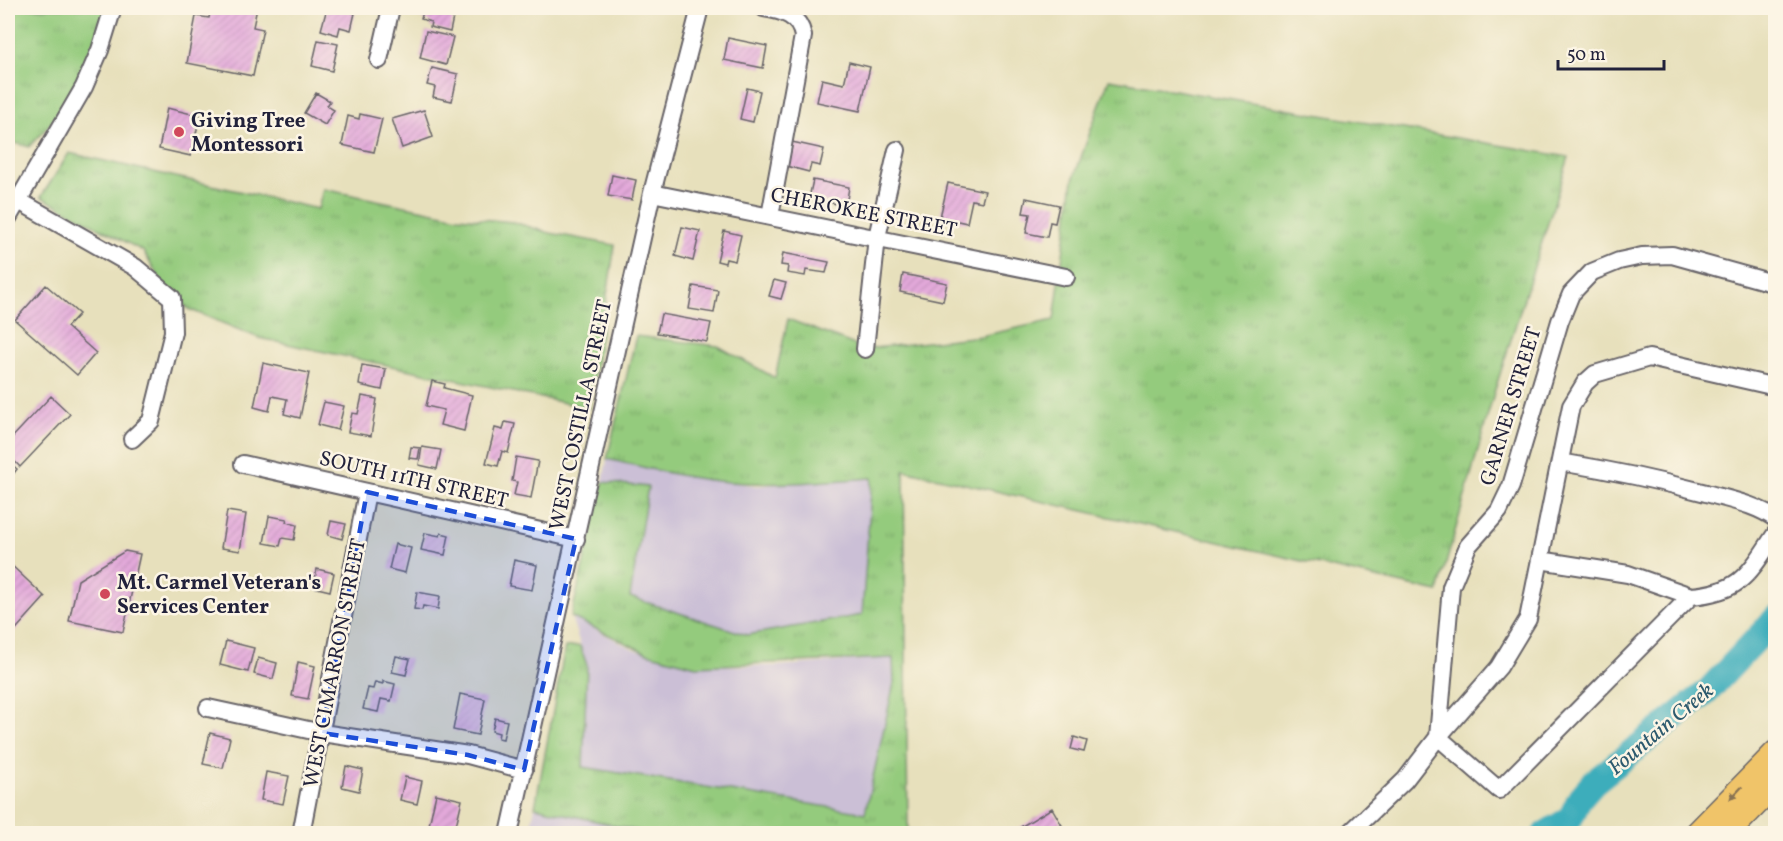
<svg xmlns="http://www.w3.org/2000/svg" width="1783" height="841" font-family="Vollkorn,serif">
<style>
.industrial{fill:#cbbfd6}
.grass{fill:url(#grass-tufts);stroke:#5b765c;stroke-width:1.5}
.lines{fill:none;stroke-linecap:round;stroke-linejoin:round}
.river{stroke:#3eadbb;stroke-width:26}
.building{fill:url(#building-hatch)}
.minor-casing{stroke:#676468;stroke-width:20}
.highway-casing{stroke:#676468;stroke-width:27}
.minor{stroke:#fff;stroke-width:16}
.highway{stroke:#f0c469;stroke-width:24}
.oneway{fill:#897352}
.marked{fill:#1d4ed8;fill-opacity:0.2;stroke:#1d4ed8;stroke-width:4.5;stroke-dasharray:12 8;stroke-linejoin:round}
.poi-dot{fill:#d1495b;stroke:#fcf5e5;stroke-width:2}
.labels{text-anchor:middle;stroke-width:5;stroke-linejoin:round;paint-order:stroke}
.poi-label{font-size:21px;font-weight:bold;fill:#22223b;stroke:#fcf5e5;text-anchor:start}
.street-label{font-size:21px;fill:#22223b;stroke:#fcf5e5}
.water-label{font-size:22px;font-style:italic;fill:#2d5a6e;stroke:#fcf5e5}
</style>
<defs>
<pattern id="grass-tufts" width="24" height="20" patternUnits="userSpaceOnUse" patternTransform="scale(1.5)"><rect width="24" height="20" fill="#94cb7d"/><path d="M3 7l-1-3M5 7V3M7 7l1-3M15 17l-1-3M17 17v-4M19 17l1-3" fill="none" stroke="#7fae6d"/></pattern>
<pattern id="building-hatch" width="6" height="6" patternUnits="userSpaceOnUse" patternTransform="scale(1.5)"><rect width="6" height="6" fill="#e3a9da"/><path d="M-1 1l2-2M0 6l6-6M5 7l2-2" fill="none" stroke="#c291bc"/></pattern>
</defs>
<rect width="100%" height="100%" fill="#fcf5e5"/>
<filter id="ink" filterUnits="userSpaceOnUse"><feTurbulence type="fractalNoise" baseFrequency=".0167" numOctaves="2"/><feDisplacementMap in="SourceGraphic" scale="12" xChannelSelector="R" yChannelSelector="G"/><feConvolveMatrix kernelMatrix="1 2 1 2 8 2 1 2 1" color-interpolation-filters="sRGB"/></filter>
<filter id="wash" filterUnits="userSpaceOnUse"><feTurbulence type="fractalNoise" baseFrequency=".008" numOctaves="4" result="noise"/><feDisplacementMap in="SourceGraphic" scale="24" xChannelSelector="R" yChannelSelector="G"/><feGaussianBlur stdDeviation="1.35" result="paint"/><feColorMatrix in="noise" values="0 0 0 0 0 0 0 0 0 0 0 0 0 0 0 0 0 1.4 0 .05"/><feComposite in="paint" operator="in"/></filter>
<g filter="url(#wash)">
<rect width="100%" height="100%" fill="#e7e0bc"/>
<path class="industrial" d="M 607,459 L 666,473 L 757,486 L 872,477 L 862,615 L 747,635 L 716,630 L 630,597 L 648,487 L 603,482 Z
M 571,617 L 633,649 L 696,666 L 778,666 L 894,658 L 894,683 L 865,813 L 583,767 L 587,665 Z
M 535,807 L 647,833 L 529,834 Z"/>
<path class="grass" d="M 8,8 L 113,8 L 84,87 L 29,147 L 8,141 Z
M 1109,79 L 1569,157 L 1494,393 L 1438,592 L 904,470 L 908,833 L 647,833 L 535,807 L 565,647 L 580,646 L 587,665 L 583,767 L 865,813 L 894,683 L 893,658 L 696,666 L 647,653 L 571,617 L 603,482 L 648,487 L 630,597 L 747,635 L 862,615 L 872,478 C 825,481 777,486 729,482 C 688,479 647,468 607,459 L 636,336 L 718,346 L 775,378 L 788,319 L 865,349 L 981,336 L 1054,320 L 1073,180 Z
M 69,153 L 318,209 L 323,189 L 458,217 L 513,222 L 550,233 L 615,245 L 589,408 L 259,338 L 191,310 L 172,298 L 143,251 L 41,197 Z"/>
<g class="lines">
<path class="river" d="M 1545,834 L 1570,819 L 1580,798 L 1594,782 L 1707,692 L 1776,618"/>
</g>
<g id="blocks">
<path class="building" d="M 211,8 L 257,8 L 253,27 L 263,29 L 253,76 L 187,63 L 196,16 L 209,18 Z
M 327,8 L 355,13 L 351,30 L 340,27 L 338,35 L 321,30 Z
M 424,8 L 455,8 L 450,32 L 430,27 L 431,22 L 421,19 Z
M 426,31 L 453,37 L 446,65 L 420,58 Z
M 728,38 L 767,46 L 763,68 L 724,60 Z
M 318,40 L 338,44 L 332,71 L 312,66 Z
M 849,62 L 870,67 L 860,111 L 817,102 L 822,79 L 844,84 Z
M 432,68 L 458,74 L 452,101 L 433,97 L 435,87 L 427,85 Z
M 747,88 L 760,91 L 753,122 L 740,119 Z
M 316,93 L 330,101 L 327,106 L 334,110 L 325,125 L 304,113 Z
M 167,108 L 200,116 L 191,156 L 159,149 Z
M 424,110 L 433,137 L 402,148 L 392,119 Z
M 360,114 L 382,119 L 374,152 L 342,145 L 348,116 L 359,119 Z
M 792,142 L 824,149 L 820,166 L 811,164 L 809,172 L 786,166 Z
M 612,175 L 636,180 L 632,200 L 608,196 Z
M 813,180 L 849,187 L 846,206 L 809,198 Z
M 948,183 L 985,191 L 982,202 L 972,200 L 967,223 L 940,217 Z
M 1026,198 L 1059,205 L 1055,223 L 1050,222 L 1047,237 L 1026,233 L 1030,214 L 1023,213 Z
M 682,227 L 700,231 L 693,261 L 675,256 Z
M 724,231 L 741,235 L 735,261 L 726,259 L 725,263 L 717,261 Z
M 783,253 L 829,262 L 826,273 L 806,270 L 805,276 L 787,273 L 788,266 L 781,265 Z
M 903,274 L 947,283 L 943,301 L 900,292 Z
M 774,280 L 786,283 L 781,299 L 769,296 Z
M 46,285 L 79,314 L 67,327 L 96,353 L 77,375 L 15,320 Z
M 693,286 L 718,290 L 714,313 L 689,309 Z
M 661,314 L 711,323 L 707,342 L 657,333 Z
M 263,363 L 309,373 L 300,418 L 284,414 L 287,399 L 272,396 L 269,411 L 254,407 Z
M 362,365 L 386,369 L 382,390 L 359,385 Z
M 432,381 L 445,384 L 444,388 L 472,395 L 464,431 L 440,425 L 444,410 L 426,406 Z
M 51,396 L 70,414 L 20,467 L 8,454 L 8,442 Z
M 362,396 L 377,399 L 371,436 L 348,432 L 352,413 L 358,414 Z
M 324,402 L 344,406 L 338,430 L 318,425 Z
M 505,422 L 515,424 L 508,453 L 502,451 L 498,466 L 486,463 L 495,428 L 503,430 Z
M 411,447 L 420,448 L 418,459 L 409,458 Z
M 422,447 L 441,450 L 437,469 L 419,465 Z
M 516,457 L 538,461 L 531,498 L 514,495 L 517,482 L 512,481 Z
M 8,461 L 17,469 L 8,481 Z
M 227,511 L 246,514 L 240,551 L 221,548 Z
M 269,516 L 287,519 L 286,522 L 297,525 L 294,540 L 282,538 L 280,546 L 264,543 Z
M 331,521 L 346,524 L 342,539 L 328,535 Z
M 425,533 L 440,536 L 441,533 L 449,535 L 445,555 L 421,550 Z
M 395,544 L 411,548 L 405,573 L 389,569 Z
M 125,551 L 140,554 L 123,632 L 69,621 L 78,580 Z
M 514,560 L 537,565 L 532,590 L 509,586 Z
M 8,562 L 45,597 L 8,638 Z
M 317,569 L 334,573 L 330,591 L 313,587 Z
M 417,592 L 440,596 L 438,609 L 423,606 L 422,610 L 414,609 Z
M 226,641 L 254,648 L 248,672 L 220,665 Z
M 396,656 L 410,659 L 406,675 L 392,672 Z
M 258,658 L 277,663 L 273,679 L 254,674 Z
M 298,662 L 315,666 L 308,699 L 292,696 Z
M 383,681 L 395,684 L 391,701 L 381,699 L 378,712 L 363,709 L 368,688 L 373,689 L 375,682 L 383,684 Z
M 460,694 L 485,699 L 478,735 L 453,730 Z
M 495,718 L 507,721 L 503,739 L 498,738 L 499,733 L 492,731 Z
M 210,733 L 230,738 L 223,768 L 203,764 Z
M 1074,737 L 1087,741 L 1084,752 L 1071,749 Z
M 346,766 L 363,770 L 359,791 L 342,787 Z
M 266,772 L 289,776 L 283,804 L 261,800 Z
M 405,777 L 422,781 L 417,804 L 400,800 Z
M 436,794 L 462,800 L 454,834 L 427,834 Z
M 1052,808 L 1067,834 L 1009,834 Z"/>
</g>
</g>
<g filter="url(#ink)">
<use href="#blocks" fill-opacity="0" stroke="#676468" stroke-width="1.5"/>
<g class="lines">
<defs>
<path id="minor" d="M 764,8 C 783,11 799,15 803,36 L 770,216
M 379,60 L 391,8
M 652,193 L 1066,277
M 19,201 L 135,267 L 172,298 L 173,332 L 151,421 L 132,439
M 8,218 L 84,87 L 100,50 L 113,8
M 865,349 L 877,237 L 897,150
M 1560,462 C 1609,470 1657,480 1706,493 C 1730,500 1755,504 1776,519
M 243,464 L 576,539
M 1540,560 L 1628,574 L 1691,596
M 208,708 L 322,733 L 468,755 L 524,770
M 1438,737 L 1451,587 L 1468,546 L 1499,511 L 1511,486 L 1560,321 L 1571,294 L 1592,272 L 1619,261 L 1642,256 L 1672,255 L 1776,284
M 1438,737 L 1499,790 L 1691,596 C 1742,592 1749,573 1776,533
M 301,834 L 367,492
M 509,834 L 652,193 L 700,8
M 1349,834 L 1405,780 L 1438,737 L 1499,667 L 1528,619 L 1571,406 L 1585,383 L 1595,374 L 1649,358 L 1776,387"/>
<path id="highway" d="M 1697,834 L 1776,753
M 1726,834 L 1776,783"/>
</defs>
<use href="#minor" class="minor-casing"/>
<use href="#highway" class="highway-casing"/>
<use href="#minor" class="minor"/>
<use href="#highway" class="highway"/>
</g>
<defs><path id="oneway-solid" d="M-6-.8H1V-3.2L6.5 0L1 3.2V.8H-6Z" transform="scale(1.5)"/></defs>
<use class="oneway" href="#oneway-solid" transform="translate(1736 793) rotate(134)"/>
</g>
<path class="marked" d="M 367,492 L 576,539 L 524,770 L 468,755 L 322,733 Z"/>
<g class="poi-dot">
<circle cx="179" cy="132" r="6"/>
<circle cx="105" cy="594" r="6"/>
</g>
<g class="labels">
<g class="poi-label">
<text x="191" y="127">Giving Tree<tspan x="191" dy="24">Montessori</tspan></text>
<text x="117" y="589">Mt. Carmel Veteran's<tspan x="117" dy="24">Services Center</tspan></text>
</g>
<g class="street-label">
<text transform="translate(864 212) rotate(11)" y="7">CHEROKEE STREET</text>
<text transform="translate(1510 406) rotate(-73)" y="7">GARNER STREET</text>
<text transform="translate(580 415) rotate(-78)" y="7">WEST COSTILLA STREET</text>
<text transform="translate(414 479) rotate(13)" y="7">SOUTH 11TH STREET</text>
<text transform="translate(334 663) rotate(-79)" y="7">WEST CIMARRON STREET</text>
</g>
<g class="water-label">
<text transform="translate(1660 728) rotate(-40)" y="8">Fountain Creek</text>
</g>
</g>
<rect width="1783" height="841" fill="none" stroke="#fcf5e5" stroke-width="30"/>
<path d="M1558 60v9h106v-9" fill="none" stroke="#22223b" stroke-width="3"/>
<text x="1567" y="60" font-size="18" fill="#22223b" stroke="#fcf5e5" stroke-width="4.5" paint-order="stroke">50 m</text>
</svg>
